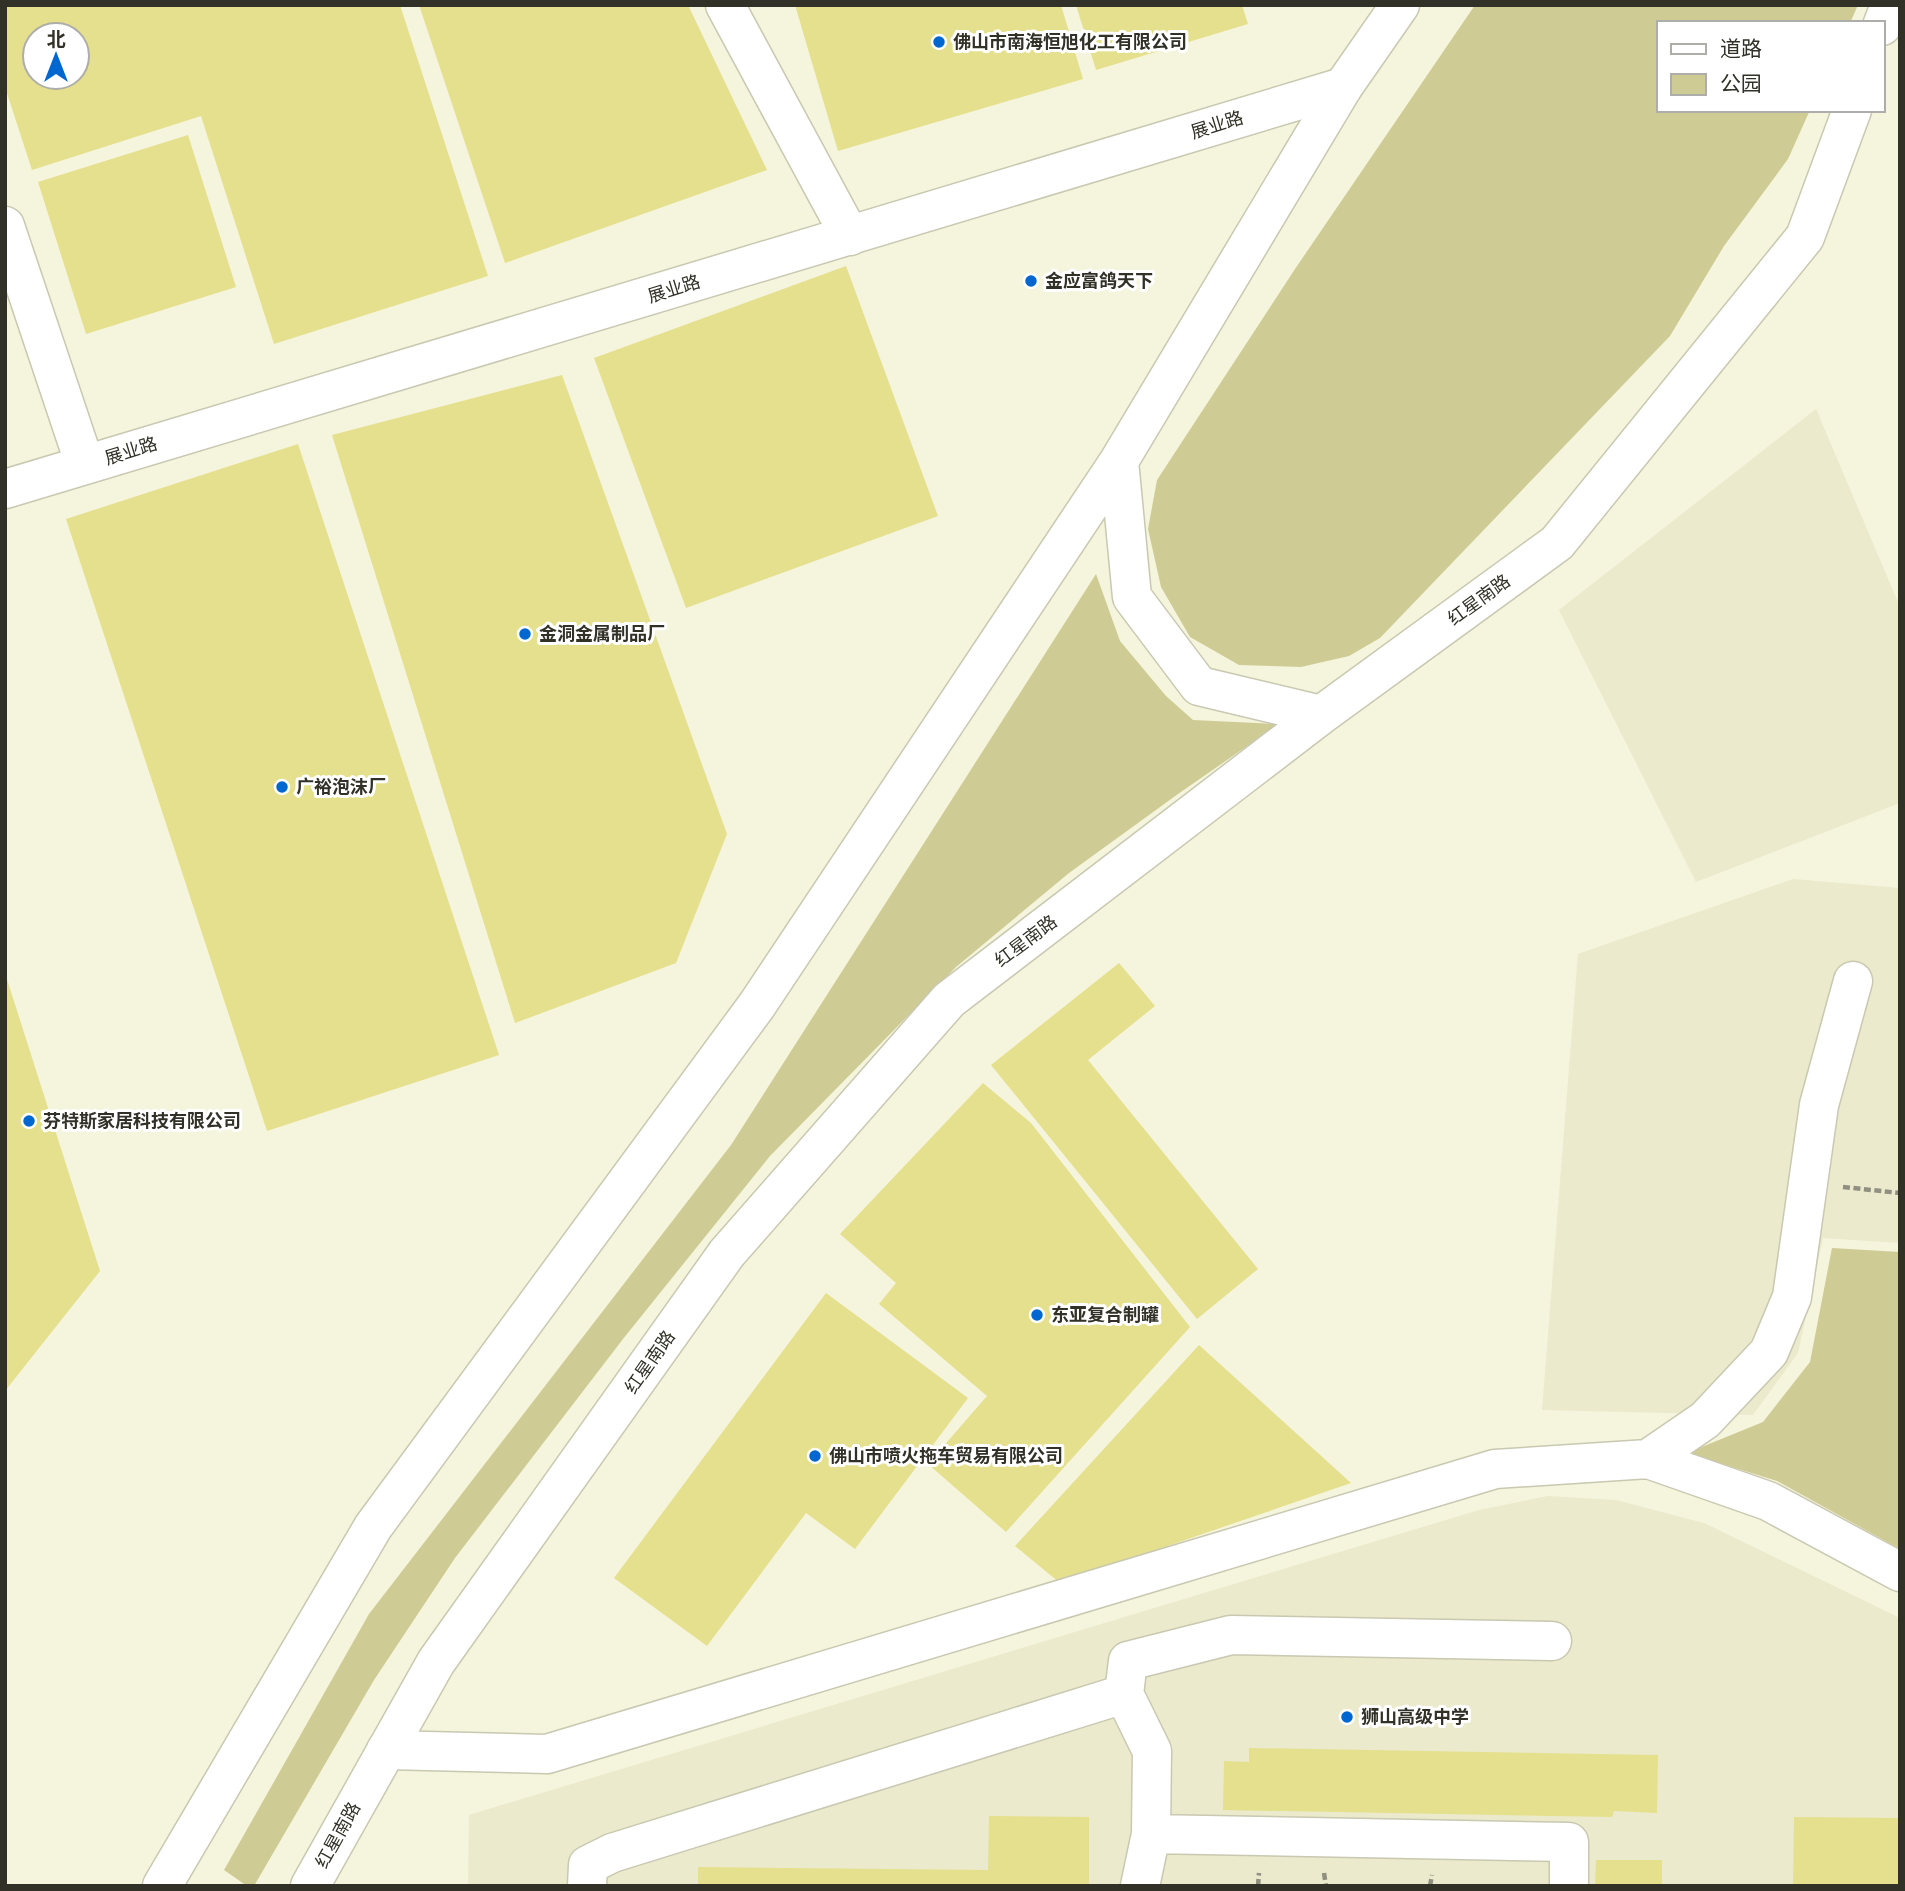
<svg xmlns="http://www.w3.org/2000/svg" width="1905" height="1891" font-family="'Work Sans','Noto Sans SC',sans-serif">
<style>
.built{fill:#ebeacc}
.green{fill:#cecc94}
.building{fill:#e5e08d;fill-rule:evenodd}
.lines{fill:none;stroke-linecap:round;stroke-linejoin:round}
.minor-casing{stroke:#c9c8b1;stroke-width:41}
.major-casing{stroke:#c9c8b1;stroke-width:41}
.path{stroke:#909080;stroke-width:4.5;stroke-dasharray:7 3.5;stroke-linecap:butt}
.minor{stroke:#fff;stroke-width:38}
.major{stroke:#fff;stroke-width:38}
.poi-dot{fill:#0067d0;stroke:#fff;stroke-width:2.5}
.labels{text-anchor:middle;stroke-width:6;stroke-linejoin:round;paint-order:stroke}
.poi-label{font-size:18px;font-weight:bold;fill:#313128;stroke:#fff;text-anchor:start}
.street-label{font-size:18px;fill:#313128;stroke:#fff}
</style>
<rect width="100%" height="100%" fill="#f5f4dd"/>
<path class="built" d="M 1816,409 L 1900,607 L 1900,803 L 1696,882 L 1559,610 Z
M 1793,879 L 1900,888 L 1900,1243 L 1823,1238 L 1798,1353 L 1753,1415 L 1542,1410 L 1578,954 Z
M 1548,1496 L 1616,1500 L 1704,1523 L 1900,1618 L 1900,1886 L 468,1886 L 469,1815 L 1479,1510 Z"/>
<path class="green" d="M 1475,5 L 1858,5 L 1850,23 L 1658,23 L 1658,110 L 1810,110 L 1788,159 L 1724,246 L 1670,336 L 1380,638 L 1349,656 L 1301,667 L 1239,665 L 1190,637 L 1161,587 L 1148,529 L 1157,480 L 1295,269 Z
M 1096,574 L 1120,641 L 1166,696 L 1193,720 L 1279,724 L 1178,794 L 1069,873 L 956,967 L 770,1156 L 623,1339 L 455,1558 L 374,1680 L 254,1886 L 247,1886 L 224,1870 L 369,1614 L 731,1145 Z
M 1832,1248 L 1900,1252 L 1900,1549 L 1777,1481 L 1687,1453 L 1763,1422 L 1810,1362 Z"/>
<path class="building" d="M 5,5 L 400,5 L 488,276 L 274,344 L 201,116 L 32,170 L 5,87 ZM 35,35 L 77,35 L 77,77 L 35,77 Z
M 419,5 L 688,5 L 767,170 L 505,263 Z
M 795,5 L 1061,5 L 1083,79 L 838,151 Z
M 1076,5 L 1242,5 L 1248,24 L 1096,70 Z
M 188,135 L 236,287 L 86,334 L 38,182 Z
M 846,266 L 938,516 L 686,608 L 594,358 Z
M 562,375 L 727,834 L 676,963 L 515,1023 L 332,435 Z
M 298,444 L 499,1055 L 267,1131 L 66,519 Z
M 1119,963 L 1155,1006 L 1088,1060 L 1258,1269 L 1197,1319 L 991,1065 Z
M 5,973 L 100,1271 L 5,1391 Z
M 983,1083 L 1031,1123 L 1190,1327 L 1006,1532 L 928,1464 L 987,1396 L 879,1304 L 896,1283 L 840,1234 Z
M 826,1293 L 968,1398 L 855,1549 L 806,1513 L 707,1646 L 614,1578 Z
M 1199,1345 L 1351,1483 L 1060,1583 L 1015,1546 Z
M 1249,1748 L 1658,1755 L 1657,1813 L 1614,1811 L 1612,1817 L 1223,1810 L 1224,1761 L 1249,1762 Z
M 989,1816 L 1089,1817 L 1089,1886 L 698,1886 L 698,1867 L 988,1870 Z
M 1794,1817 L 1900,1818 L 1900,1886 L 1793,1886 Z
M 1596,1860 L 1662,1860 L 1662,1886 L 1595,1886 Z"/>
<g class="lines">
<defs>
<path id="minor" d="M 725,5 L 850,236
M 5,226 L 85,465
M 5,489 L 1343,87
M 1648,1459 L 1705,1420 L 1769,1352 L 1792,1297 L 1819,1105 L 1853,981
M 386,1750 L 547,1754 L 1495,1469 L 1648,1459 L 1768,1501 L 1900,1572
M 1151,1834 L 1569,1842 L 1569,1886
M 587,1886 L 588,1865 L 612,1853 L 1124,1694
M 1140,1886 L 1151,1834 L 1152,1751 L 1124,1694 L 1128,1661 L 1231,1635 L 1552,1641"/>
<path id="major" d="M 1882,26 L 1890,5
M 1119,461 L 1132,597 L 1199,686 L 1321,715
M 162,1886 L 373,1527 L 757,1005 L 1119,461 L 1343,87 L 1400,5
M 310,1886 L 436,1662 L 727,1253 L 949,1000 L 1321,715 L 1557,543 L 1805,237 L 1852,110"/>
</defs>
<use href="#minor" class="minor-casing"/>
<use href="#major" class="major-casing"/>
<path class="path" d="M 1843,1187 L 1900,1193
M 1324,1873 L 1326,1886
M 1258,1886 L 1259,1873
M 1430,1886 L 1432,1875"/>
<use href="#minor" class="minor"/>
<use href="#major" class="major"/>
</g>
<g class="poi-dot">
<circle cx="939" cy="42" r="7"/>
<circle cx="1031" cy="281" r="7"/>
<circle cx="525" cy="634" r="7"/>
<circle cx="282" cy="787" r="7"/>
<circle cx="29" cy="1121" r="7"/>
<circle cx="1037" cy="1315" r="7"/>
<circle cx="815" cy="1456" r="7"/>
<circle cx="1347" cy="1717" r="7"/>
</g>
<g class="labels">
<g class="poi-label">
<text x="953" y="48">佛山市南海恒旭化工有限公司</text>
<text x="1045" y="287">金应富鸽天下</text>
<text x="539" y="640">金洞金属制品厂</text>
<text x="296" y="793">广裕泡沫厂</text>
<text x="43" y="1127">芬特斯家居科技有限公司</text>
<text x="1051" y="1321">东亚复合制罐</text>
<text x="829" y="1462">佛山市喷火拖车贸易有限公司</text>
<text x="1361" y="1723">狮山高级中学</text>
</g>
<g class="street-label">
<text transform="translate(1217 125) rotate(-17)" y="6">展业路</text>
<text transform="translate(674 289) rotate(-17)" y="6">展业路</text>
<text transform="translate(131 451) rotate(-17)" y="6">展业路</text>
<text transform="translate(1479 600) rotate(-36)" y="6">红星南路</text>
<text transform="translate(1026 941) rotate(-37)" y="6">红星南路</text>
<text transform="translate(650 1362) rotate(-55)" y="6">红星南路</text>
<text transform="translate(338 1835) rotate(-61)" y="6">红星南路</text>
</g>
</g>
<rect width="1905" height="1891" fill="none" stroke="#313128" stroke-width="14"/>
<rect x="1657" y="21" width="228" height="91" fill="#ffffff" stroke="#adada9" stroke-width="2"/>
<rect x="1671" y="44" width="35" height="10" fill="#ffffff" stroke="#adada9" stroke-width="2"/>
<text x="1720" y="56" font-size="21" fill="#313128">道路</text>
<rect x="1671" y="74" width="35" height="21" fill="#cecc94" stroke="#adada9" stroke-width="2"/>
<text x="1720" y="91" font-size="21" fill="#313128">公园</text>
<g transform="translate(56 56)"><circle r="33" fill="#ffffff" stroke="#adada9" stroke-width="2"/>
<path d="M0-5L12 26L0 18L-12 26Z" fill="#0067d0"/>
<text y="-10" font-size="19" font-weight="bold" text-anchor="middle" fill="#313128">北</text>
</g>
</svg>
